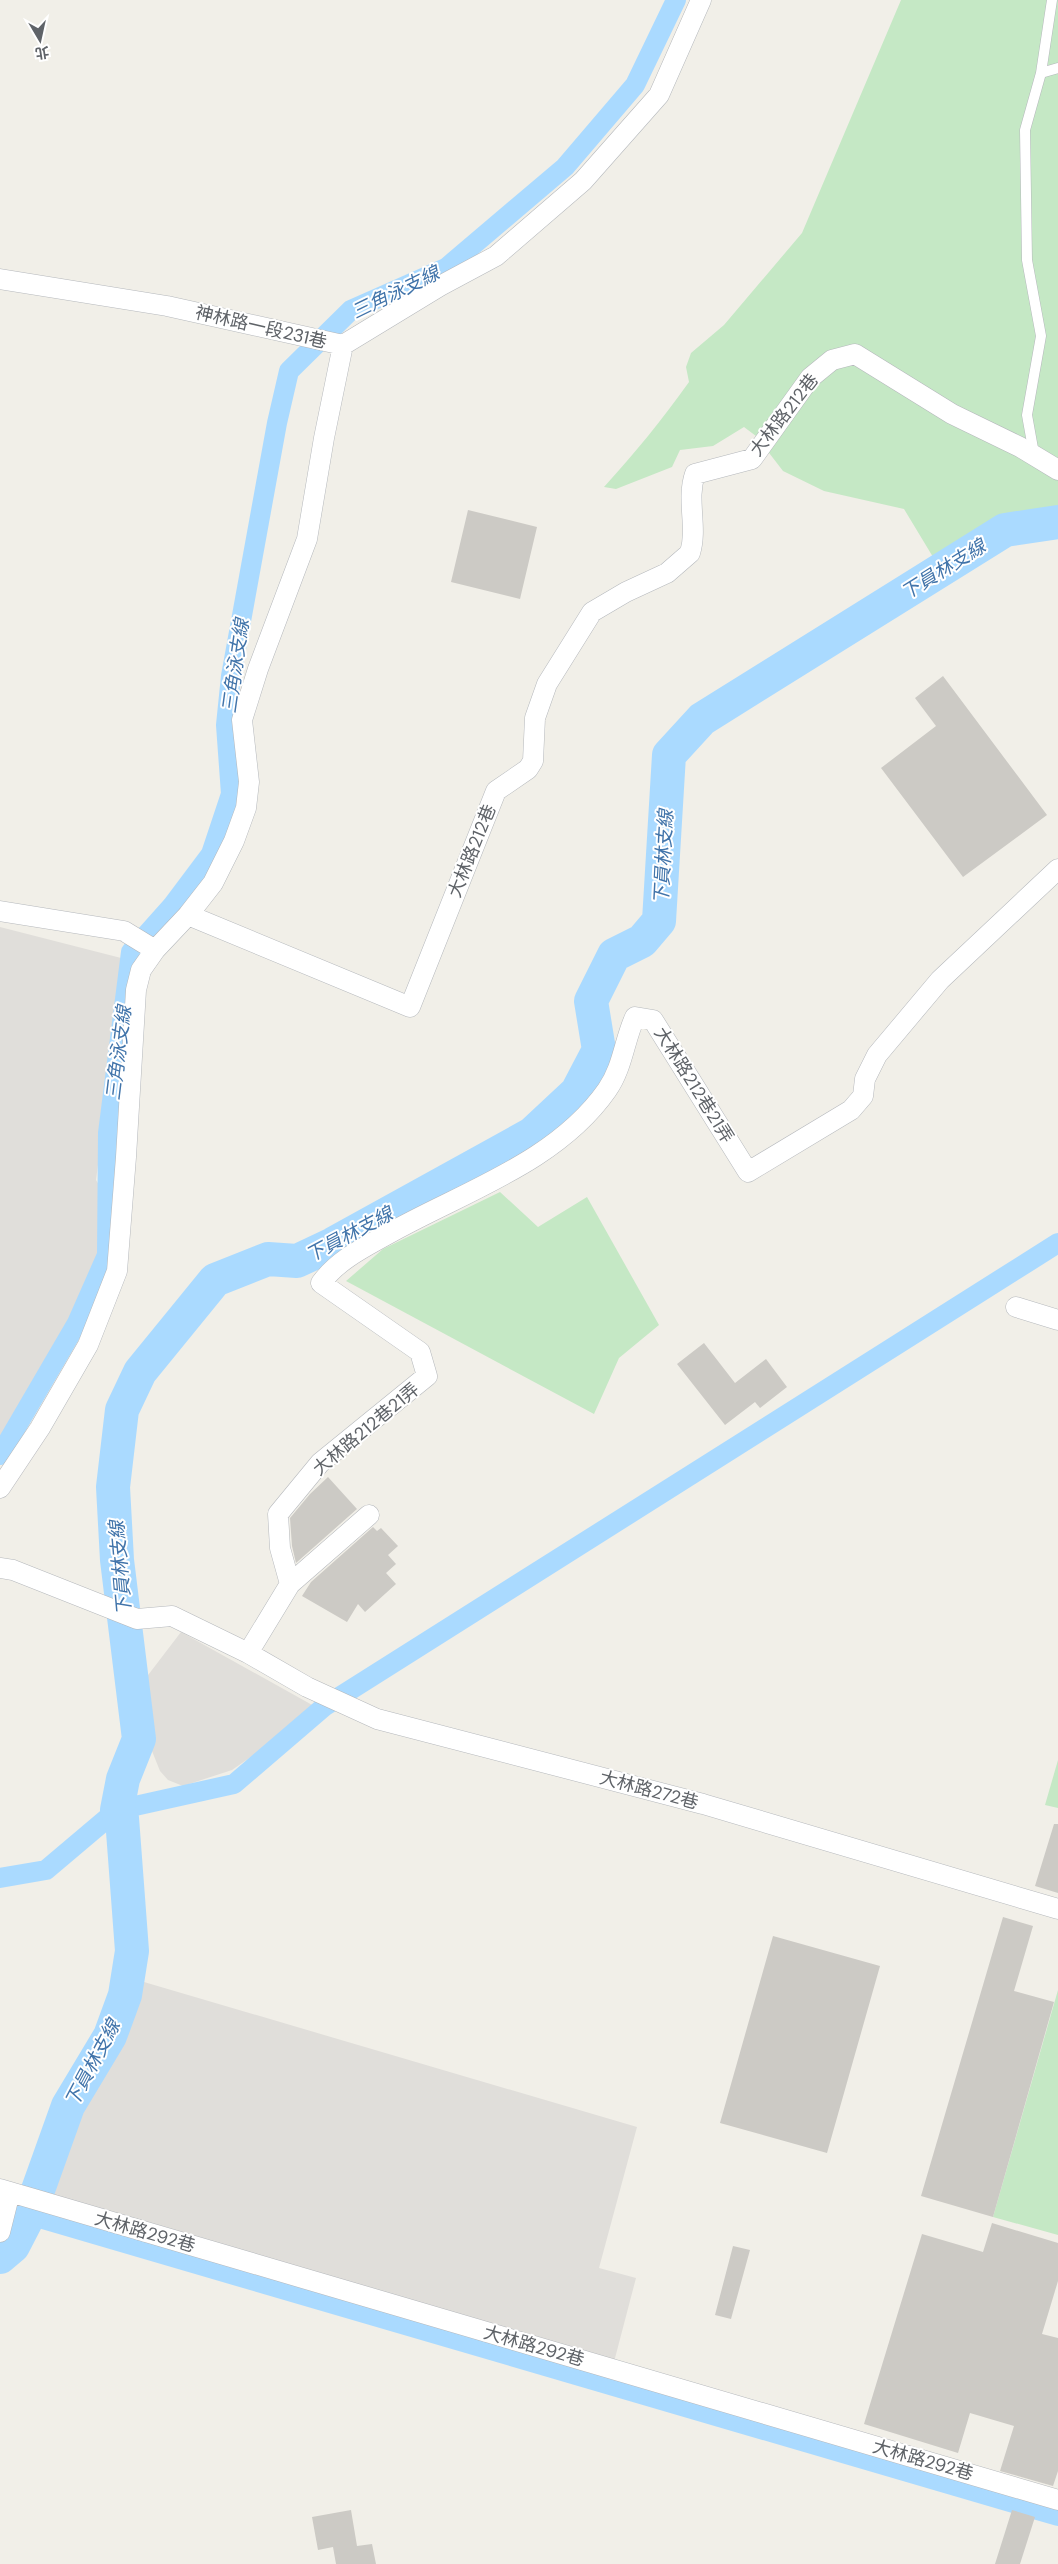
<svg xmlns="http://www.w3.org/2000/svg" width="1058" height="2564" font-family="'DM Sans','Noto Sans TC',sans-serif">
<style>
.industrial{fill:#e0deda}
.green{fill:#c5e8c5}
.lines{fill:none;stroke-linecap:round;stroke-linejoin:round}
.canal{stroke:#aadaff;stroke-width:20}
.river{stroke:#aadaff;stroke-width:34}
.building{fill:#cccac5}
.lane-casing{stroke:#b5b8bc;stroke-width:11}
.street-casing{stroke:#b5b8bc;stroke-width:21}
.lane{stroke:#fff;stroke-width:10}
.street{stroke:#fff;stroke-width:20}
.labels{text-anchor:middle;stroke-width:4;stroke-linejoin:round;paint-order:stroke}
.street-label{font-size:18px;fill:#5f6368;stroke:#fff}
.water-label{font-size:19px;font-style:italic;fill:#4174aa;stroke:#fff}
</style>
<rect width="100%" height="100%" fill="#f1efe8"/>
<path class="industrial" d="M 0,927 L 125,959 L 96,1180 L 104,1193 L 96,1280 L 0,1454 Z
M 181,1632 L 314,1706 L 265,1747 L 232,1770 L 183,1786 L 168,1780 L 160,1771 L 148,1741 L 142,1683 Z
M 144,1982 L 637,2127 L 599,2268 L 636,2278 L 614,2362 L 45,2197 L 76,2116 Z"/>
<path class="green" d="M 901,0 L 1058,0 L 1058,511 L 1004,524 L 933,557 L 904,509 L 824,491 L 783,471 L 756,436 L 744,427 L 713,446 L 680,450 L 672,467 L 616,489 L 604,487 C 634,454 662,420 689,382 L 686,367 L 691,353 L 724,325 L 802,233 Z
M 500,1192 L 538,1227 L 587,1197 L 659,1325 L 619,1358 L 594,1414 L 346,1281 L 383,1249 Z
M 1058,1760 L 1058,1808 L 1045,1805 Z
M 1058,1990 L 1058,2235 L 993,2217 Z"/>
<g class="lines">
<path class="canal" d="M 0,1455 L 77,1323 L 107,1255 L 108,1133 L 131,952 L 172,906 L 211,854 L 231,794 L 226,725 L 231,676 L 277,423 L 289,371 L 351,310 L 446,268 L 565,167 L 635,85 L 676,0
M 0,1878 L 46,1870 L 117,1810 L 234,1784 L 325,1706 L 1058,1243
M 29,2215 L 1058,2516"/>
<path class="river" d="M 0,2257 L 13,2246 L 29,2215 L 68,2106 L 110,2036 L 125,1995 L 132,1951 L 122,1818 L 117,1810 L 123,1779 L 139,1739 L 117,1560 L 113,1487 L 122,1410 L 140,1372 L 215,1280 L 268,1259 L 297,1261 L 333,1244 L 532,1134 L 577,1092 L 599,1050 L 591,1001 L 614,955 L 642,941 L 659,921 L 669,755 L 702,719 L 1005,530 L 1058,522"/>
</g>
<path class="building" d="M 468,510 L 537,527 L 520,599 L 451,582 Z
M 943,676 L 1047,815 L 963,877 L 881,768 L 936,726 L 915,698 Z
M 704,1343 L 735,1383 L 766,1359 L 787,1387 L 760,1408 L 755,1402 L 725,1425 L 677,1364 Z
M 328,1477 L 357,1509 L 296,1563 L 292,1546 L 290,1518 L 310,1494 Z
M 373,1527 L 377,1531 L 381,1528 L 398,1546 L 388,1555 L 396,1564 L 386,1573 L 396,1584 L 365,1612 L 358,1604 L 347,1622 L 302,1596 L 311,1582 Z
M 1054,1824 L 1058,1824 L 1058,1893 L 1035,1886 Z
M 1003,1917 L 1033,1926 L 1014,1991 L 1054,2002 L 993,2217 L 921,2196 Z
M 773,1936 L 880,1966 L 827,2153 L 720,2123 Z
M 992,2223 L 1058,2243 L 1058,2281 L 1042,2334 L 1058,2338 L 1058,2471 L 1053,2486 L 1000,2471 L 1014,2426 L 970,2413 L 958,2453 L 864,2424 L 922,2234 L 983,2252 Z
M 733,2246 L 750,2250 L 731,2319 L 715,2315 Z
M 351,2510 L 357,2546 L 372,2544 L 376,2564 L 336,2564 L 333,2547 L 318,2550 L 312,2517 Z
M 1012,2510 L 1035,2517 L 1020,2564 L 995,2564 Z"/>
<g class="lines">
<defs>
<path id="lane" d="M 1041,73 L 1058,68
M 1034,454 L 1027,415 L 1041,336 L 1027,260 L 1025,130 L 1041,73 L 1052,0"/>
<path id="street" d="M 0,279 L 167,306 L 343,345 L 440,286 L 496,256 L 583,181 L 659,95 L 701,0
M 0,911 L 124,931 L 155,950
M 188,915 L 410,1007 L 496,791 L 528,769 L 533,761 L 535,718 L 547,684 L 592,612 L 626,592 L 667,573 L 690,553 C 698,527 686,500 695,474 L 752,459 L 810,378 L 832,360 L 855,354 L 952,414 L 1020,447 L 1058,470
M 1016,1307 L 1058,1320
M 0,1488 L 40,1428 L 88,1345 L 117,1271 L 126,1157 L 136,990 L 141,970 L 155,950 L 188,915 L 213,883 L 234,841 L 246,808 L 249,782 L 242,720 L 258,669 L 307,539 L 324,438 L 343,345
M 0,1568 L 13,1570 L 137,1619 L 172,1616 L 248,1653 L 307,1687 L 377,1719 L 703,1804 L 1058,1909
M 290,1584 L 369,1515
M 248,1653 L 290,1584 L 280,1548 L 278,1514 L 320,1463 L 427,1376 L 420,1352 L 321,1283 C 338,1260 363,1248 388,1234 C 462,1192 556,1163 607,1090 C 623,1067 624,1041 635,1017 L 653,1020 L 748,1172 L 851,1110 L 863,1096 L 865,1079 L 877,1055 L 940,980 L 1058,869
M 0,2189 L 1058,2500
M 0,2232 L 10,2192"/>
</defs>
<use href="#lane" class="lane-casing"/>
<use href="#street" class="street-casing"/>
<use href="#lane" class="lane"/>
<use href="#street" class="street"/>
</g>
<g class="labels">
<g class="street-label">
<text transform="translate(261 327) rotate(13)" y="6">神林路一段231巷</text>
<text transform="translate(784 415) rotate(-52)" y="6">大林路212巷</text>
<text transform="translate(472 851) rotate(-68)" y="6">大林路212巷</text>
<text transform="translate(694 1085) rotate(58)" y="6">大林路212巷21弄</text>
<text transform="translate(366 1429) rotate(-40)" y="6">大林路212巷21弄</text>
<text transform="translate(649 1790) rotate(15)" y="6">大林路272巷</text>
<text transform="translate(145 2232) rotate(16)" y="6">大林路292巷</text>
<text transform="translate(534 2346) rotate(16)" y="6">大林路292巷</text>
<text transform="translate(923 2460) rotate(16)" y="6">大林路292巷</text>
</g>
<g class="water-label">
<text transform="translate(395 292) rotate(-26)" y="7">三角泳支線</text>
<text transform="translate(943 569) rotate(-32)" y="7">下員林支線</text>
<text transform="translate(235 666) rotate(-82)" y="7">三角泳支線</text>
<text transform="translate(663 857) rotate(-87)" y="7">下員林支線</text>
<text transform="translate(118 1053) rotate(-83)" y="7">三角泳支線</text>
<text transform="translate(349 1234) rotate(-28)" y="7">下員林支線</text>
<text transform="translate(120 1568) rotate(-95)" y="7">下員林支線</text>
<text transform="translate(92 2063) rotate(-62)" y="7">下員林支線</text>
</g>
</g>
<g transform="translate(40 40) rotate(171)" stroke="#ffffff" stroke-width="4" paint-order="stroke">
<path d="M0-4L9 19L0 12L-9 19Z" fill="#5f6368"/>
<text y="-8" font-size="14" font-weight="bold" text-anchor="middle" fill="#5f6368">北</text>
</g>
</svg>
